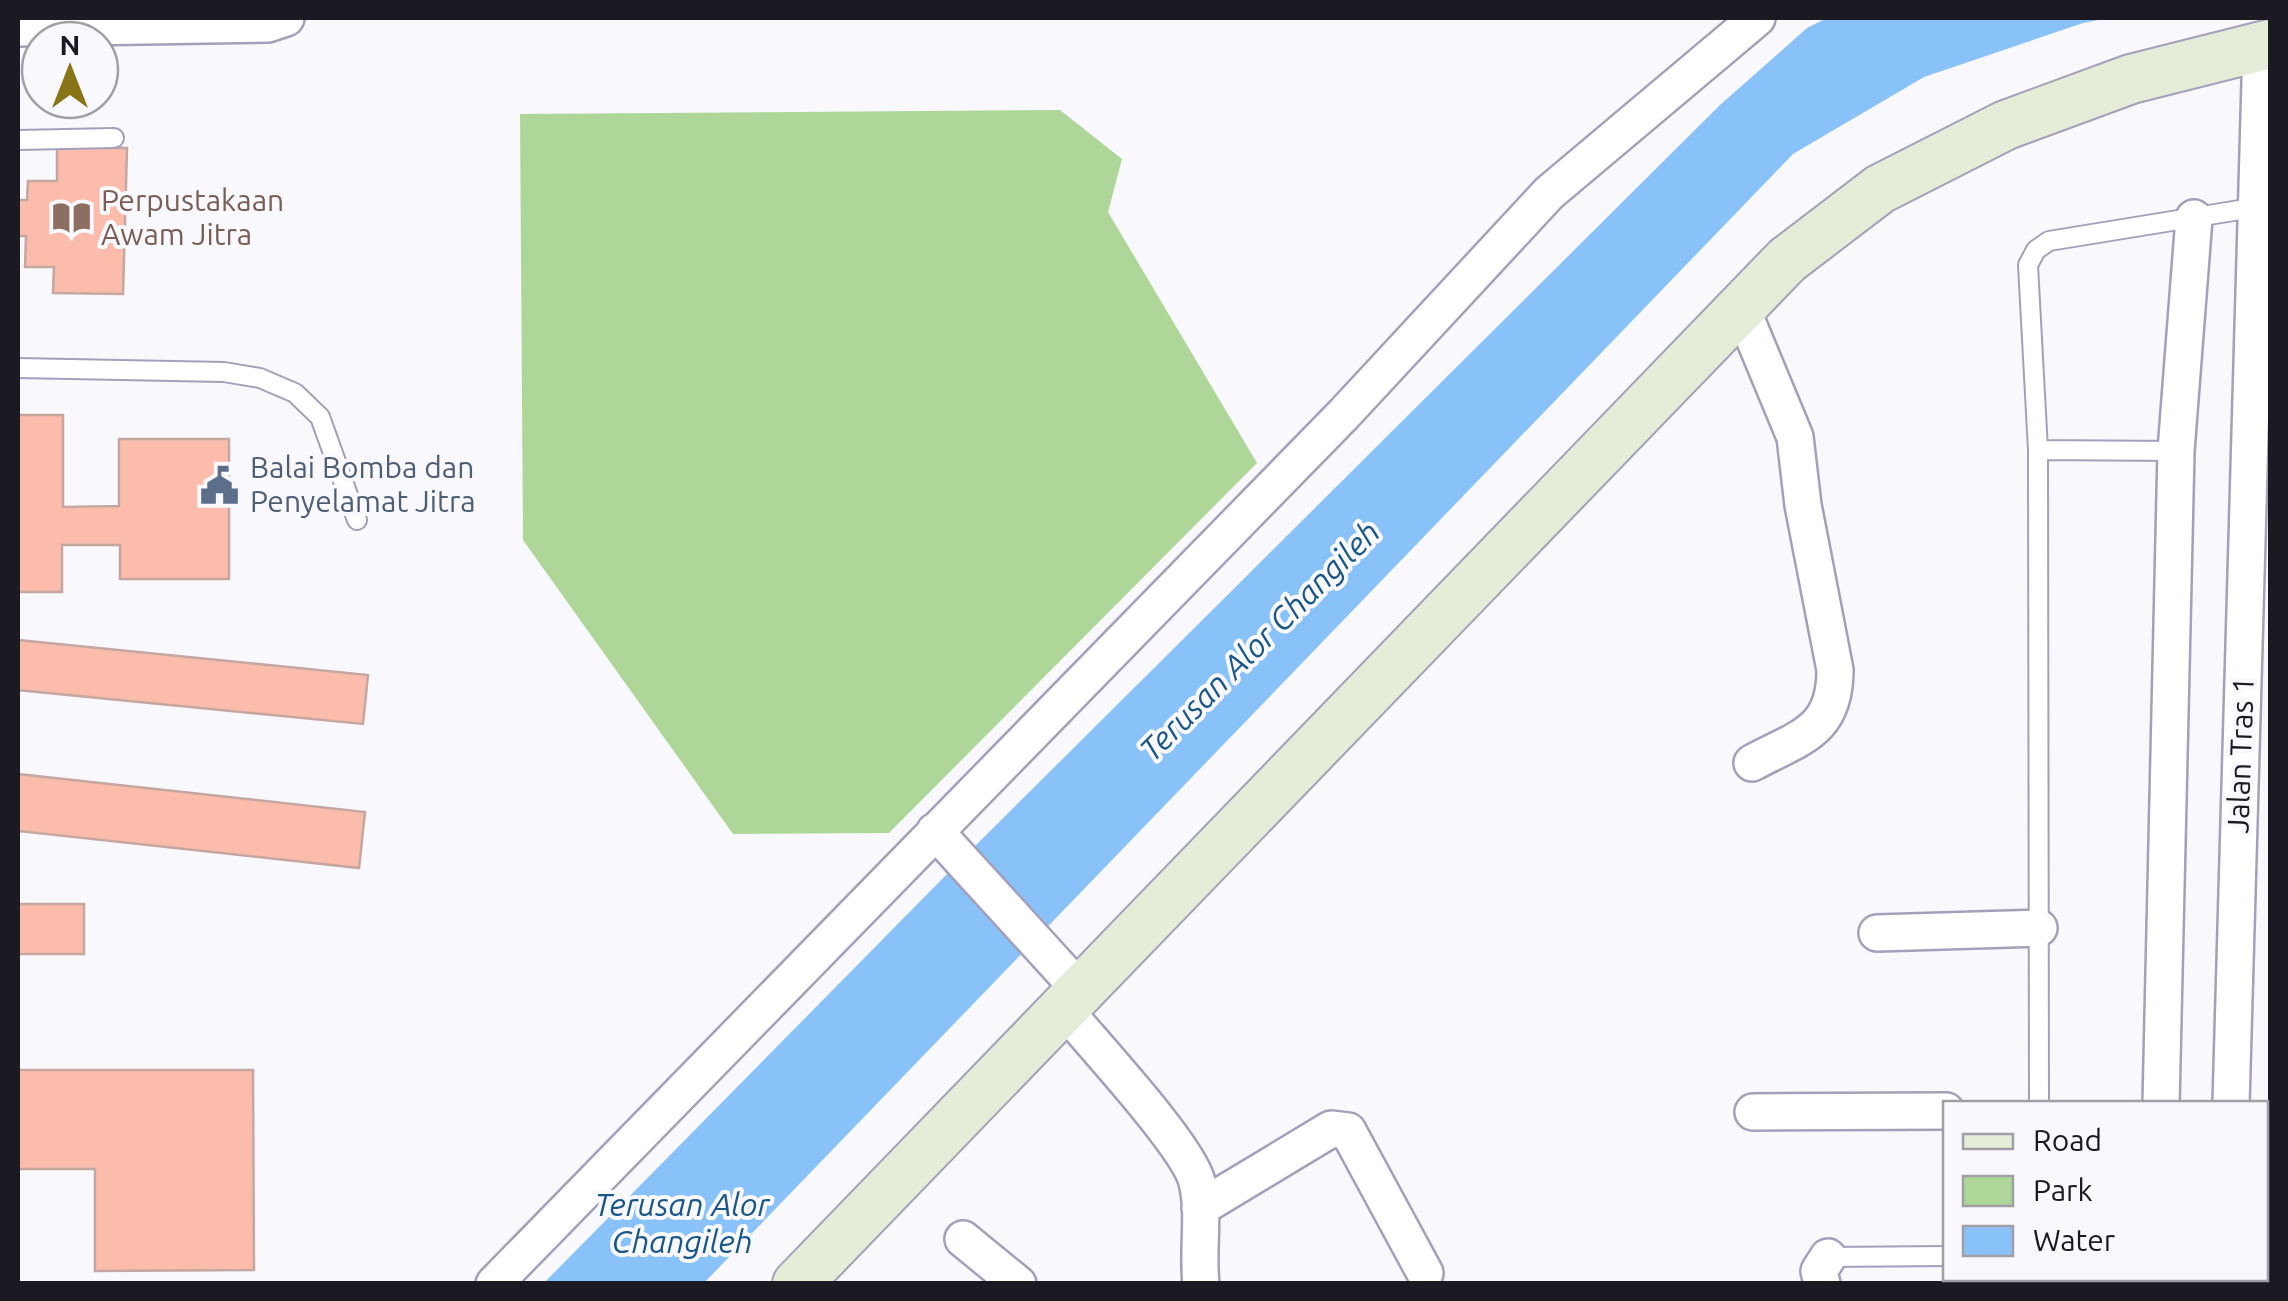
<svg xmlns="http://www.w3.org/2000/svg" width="2288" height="1301" font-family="Ubuntu,sans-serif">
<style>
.green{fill:#aed698}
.water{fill:#88c2f8}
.building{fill:#fcbcac;stroke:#c4a7a0;stroke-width:2.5}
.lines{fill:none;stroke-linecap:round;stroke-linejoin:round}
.lane-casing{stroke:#a4a0ba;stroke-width:22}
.street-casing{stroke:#a4a0ba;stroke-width:40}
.secondary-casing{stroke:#a4a0ba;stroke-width:52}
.lane{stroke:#fff;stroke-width:18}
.street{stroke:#fff;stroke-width:35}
.secondary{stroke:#e5edd9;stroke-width:48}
.labels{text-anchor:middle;stroke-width:8;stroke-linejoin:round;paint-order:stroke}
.education-label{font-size:30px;fill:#785e54;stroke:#f8f8fd;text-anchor:start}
.service-label{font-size:30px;fill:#4e5e75;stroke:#f8f8fd;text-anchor:start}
.street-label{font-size:30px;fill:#1b1a23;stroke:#f8f8fd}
.water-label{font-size:32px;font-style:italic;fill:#195789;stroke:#f8f8fd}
</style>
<rect width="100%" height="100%" fill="#f8f8fd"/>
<path class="green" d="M 1060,110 L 1122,159 L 1108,212 L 1257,463 L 889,833 L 733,834 L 523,540 L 520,114 Z"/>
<path class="water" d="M 1827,18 L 2109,18 L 2083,23 L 1924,77 L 1793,154 L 704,1283 L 543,1284 L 951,870 L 1720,105 L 1807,28 Z"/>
<path class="building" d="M 57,146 L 127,148 L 123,294 L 53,293 L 54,267 L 25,267 L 26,236 L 18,236 L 18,200 L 27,200 L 28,181 L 57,181 Z
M 18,415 L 63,415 L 63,507 L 119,506 L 119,439 L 229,439 L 229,579 L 120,579 L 120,545 L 62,545 L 62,592 L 18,592 Z
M 18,640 L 368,675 L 363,724 L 18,690 Z
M 18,774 L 365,812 L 359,868 L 18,831 Z
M 18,904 L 84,904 L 84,954 L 18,954 Z
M 18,1070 L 253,1070 L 254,1270 L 95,1271 L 95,1169 L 18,1169 Z"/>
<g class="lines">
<defs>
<path id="lane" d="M 18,140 L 114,138
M 18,368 L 224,372 L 260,378 L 295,393 L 320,417 L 357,520
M 2038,450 L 2176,451
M 2039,1104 L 2038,450 L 2028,265 L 2036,250 L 2049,241 L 2258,207
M 1828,1257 L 1946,1256"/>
<path id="street" d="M 18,28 L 268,24 L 286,18
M 1741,307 L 1795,437 L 1803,505 L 1835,670 C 1835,732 1800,737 1752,763
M 935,831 L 1080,990
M 1877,933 L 2039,928
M 1064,1009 C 1092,1043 1189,1147 1197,1182 C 1205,1215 1197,1250 1201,1284
M 2161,1104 L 2176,451 L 2194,218
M 2231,1104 L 2261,46
M 1753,1112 L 1946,1111
M 1200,1208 L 1331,1129 L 1348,1131 L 1425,1273
M 963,1239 L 1018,1284
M 2266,1254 L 2270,1254
M 2156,1278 L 2156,1284
M 494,1284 L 1344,414 L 1549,193 L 1757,18
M 1822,1284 L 1819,1271 L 1828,1257
M 2227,1284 L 2227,1278"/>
<path id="secondary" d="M 797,1284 L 1787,260 L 1880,189 L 2006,125 L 2131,79 L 2270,44"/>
</defs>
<use href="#lane" class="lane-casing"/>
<use href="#street" class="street-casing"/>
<use href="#secondary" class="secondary-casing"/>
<use href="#lane" class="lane"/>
<use href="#street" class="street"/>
<use href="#secondary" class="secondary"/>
</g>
<defs>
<symbol id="library-bare" viewBox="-9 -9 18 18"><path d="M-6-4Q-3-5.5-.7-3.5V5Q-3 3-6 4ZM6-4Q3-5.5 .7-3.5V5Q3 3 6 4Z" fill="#8d6e63" stroke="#f8f8fd" stroke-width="2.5" paint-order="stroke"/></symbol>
<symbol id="civic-bare" viewBox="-9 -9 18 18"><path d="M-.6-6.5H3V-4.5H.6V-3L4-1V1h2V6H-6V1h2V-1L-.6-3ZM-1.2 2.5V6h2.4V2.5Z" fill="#5c6f8a" stroke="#f8f8fd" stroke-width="2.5" paint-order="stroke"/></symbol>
</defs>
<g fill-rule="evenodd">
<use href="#library-bare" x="44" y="190" width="55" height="55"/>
<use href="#civic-bare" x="192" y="458" width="55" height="55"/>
</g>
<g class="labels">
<g class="education-label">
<text x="101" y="211">Perpustakaan<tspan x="101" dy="34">Awam Jitra</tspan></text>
</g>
<g class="service-label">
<text x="250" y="478">Balai Bomba dan<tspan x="250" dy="34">Penyelamat Jitra</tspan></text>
</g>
<g class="street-label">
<text transform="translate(2241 755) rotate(-88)" y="10">Jalan Tras 1</text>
</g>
<g class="water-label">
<text transform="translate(1260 641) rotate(-45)" y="11">Terusan Alor Changileh</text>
<text x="682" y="1216">Terusan Alor<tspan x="682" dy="37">Changileh</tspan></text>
</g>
</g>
<rect width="2288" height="1301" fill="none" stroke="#1b1a23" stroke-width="40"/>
<rect x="1943" y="1101" width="325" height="180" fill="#f8f8fd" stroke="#a09fa6" stroke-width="2.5"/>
<rect x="1963" y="1134" width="50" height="15" fill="#e5edd9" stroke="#a09fa6" stroke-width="2.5"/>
<text x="2033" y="1151" font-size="30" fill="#1b1a23">Road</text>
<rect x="1963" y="1176" width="50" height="30" fill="#aed698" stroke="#a09fa6" stroke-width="2.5"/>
<text x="2033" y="1201" font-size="30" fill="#1b1a23">Park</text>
<rect x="1963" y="1226" width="50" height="30" fill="#88c2f8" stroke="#a09fa6" stroke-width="2.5"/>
<text x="2033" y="1251" font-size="30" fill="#1b1a23">Water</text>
<g transform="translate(70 70)"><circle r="48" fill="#f8f8fd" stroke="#a09fa6" stroke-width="2.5"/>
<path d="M0-8L18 38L0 25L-18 38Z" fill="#877416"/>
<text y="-15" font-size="28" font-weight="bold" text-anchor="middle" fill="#1b1a23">N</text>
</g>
</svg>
